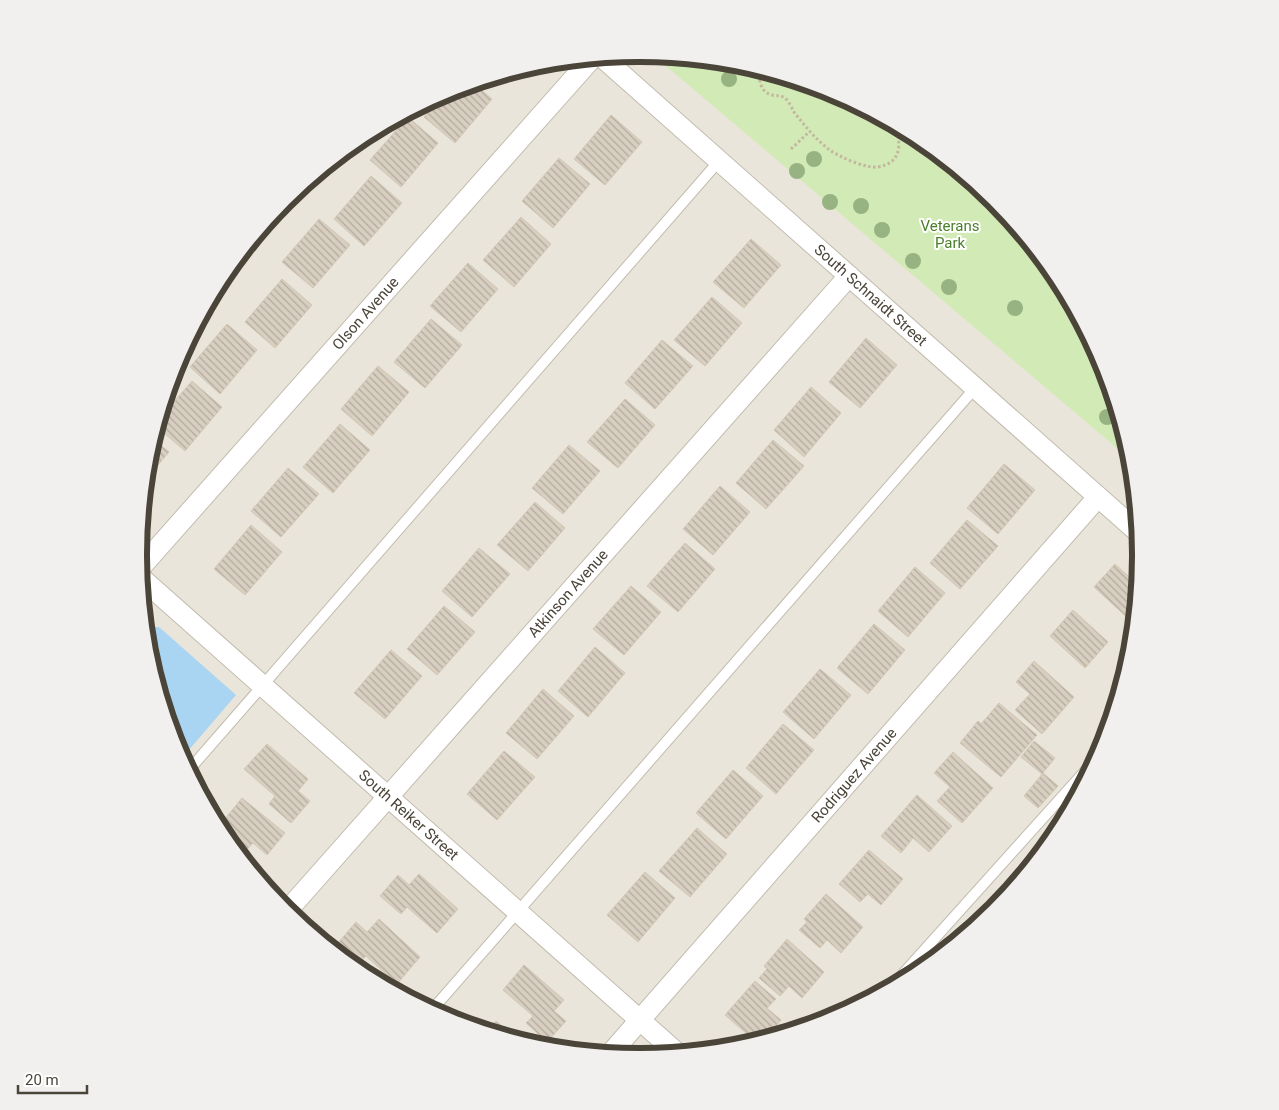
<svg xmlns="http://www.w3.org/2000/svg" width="1279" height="1110" font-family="Roboto,sans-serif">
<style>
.residential{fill:#eae5da}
.green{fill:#d2eab5}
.water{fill:#a9d4f2}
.building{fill:url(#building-back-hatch);stroke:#d3c7b4}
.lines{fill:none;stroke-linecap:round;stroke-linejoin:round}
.service-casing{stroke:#c2bbae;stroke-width:12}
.minor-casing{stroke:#c2bbae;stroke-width:22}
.path{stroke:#c4b79f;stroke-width:3;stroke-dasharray:2.5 2.5;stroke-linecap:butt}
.service{stroke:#fff;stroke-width:10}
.minor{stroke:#fff;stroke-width:20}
.tree{fill:#97b381}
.labels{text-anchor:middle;stroke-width:4;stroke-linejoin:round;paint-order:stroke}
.park-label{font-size:15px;fill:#4a7f2a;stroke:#fff}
.street-label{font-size:15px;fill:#4b4439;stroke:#fff}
.rim{fill:none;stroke:#4b4439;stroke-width:6}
</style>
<defs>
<pattern id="building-back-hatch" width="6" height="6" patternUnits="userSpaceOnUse" patternTransform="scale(1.25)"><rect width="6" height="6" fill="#d8cfc1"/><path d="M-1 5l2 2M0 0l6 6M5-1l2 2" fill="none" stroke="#b1aa9e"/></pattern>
</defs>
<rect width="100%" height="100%" fill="#f6f3ec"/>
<path class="residential" d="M139 555a500 500 0 1 1 1000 0a500 500 0 1 1-1000 0Z"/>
<path class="green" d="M 653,55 L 738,63 L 832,92 L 918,138 L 994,201 L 1056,277 L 1103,363 L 1131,460 Z"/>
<path class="water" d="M 145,627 L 159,627 L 236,695 L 182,758 L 176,747 L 148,653 Z"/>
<path class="building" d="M 501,76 L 493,85 L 488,80 Z
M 474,84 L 492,99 L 455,143 L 424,117 L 444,94 Z
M 611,115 L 642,142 L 605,185 L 574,159 Z
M 408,117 L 438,143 L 401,187 L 370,160 Z
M 559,158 L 590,184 L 553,228 L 522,201 Z
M 371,176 L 402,203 L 364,246 L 334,219 Z
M 521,217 L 551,244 L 514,287 L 483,260 Z
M 319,219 L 350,245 L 313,288 L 282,262 Z
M 751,239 L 781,265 L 744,308 L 713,282 Z
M 468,263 L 498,289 L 461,332 L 430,306 Z
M 282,279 L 312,305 L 275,348 L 245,322 Z
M 712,297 L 742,323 L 705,366 L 674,340 Z
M 431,319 L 462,345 L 425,388 L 394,362 Z
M 227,324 L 257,350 L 220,394 L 190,367 Z
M 866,338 L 897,365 L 860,408 L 829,382 Z
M 662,340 L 693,366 L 655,409 L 625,383 Z
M 378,366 L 409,392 L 372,436 L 341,409 Z
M 192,381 L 222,407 L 185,451 L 157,427 L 159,419 Z
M 811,387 L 841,413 L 804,457 L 774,430 Z
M 625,399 L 655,425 L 618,468 L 587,442 Z
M 340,424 L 370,450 L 333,493 L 303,467 Z
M 153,439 L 169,452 L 146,479 L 148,457 Z
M 773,440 L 804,466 L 766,509 L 736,483 Z
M 569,445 L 600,471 L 563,514 L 532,488 Z
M 1004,464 L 1035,490 L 998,534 L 967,508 Z
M 288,468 L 319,494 L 281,537 L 251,511 Z
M 720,486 L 750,512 L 713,555 L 683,529 Z
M 535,502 L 565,528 L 528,571 L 497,545 Z
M 967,520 L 998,546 L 960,589 L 930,563 Z
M 251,525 L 282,552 L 245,595 L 214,569 Z
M 685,543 L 715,569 L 678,612 L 647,586 Z
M 479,548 L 510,574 L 472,617 L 442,591 Z
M 1115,564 L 1138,585 L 1135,617 L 1131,621 L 1094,587 Z
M 915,567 L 945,593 L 908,637 L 878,611 Z
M 631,586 L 661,612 L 624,655 L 593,629 Z
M 444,606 L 475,632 L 437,675 L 407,649 Z
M 1073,610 L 1108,642 L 1085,668 L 1050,636 Z
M 874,624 L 905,650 L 868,694 L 837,668 Z
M 595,647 L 625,673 L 588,717 L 558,691 Z
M 391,650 L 422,676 L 385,719 L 354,693 Z
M 1034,661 L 1074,697 L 1042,734 L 1015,710 L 1030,694 L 1016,682 Z
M 820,669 L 851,695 L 814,739 L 783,712 Z
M 543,689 L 574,716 L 537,759 L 506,733 Z
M 999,703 L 1037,735 L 1001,777 L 960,743 L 978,721 L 981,724 Z
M 783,724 L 814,750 L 776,794 L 746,768 Z
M 1034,741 L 1055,758 L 1042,774 L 1021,757 Z
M 267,744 L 308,779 L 298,791 L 310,801 L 291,823 L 269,804 L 275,796 L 244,769 Z
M 504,751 L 535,777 L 497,820 L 467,794 Z
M 953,752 L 993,788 L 962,823 L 937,801 L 950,787 L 934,773 Z
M 733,770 L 763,796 L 726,839 L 696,813 Z
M 1043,773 L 1058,786 L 1038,808 L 1024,796 Z
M 917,795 L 952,826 L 929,852 L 913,838 L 901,853 L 881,836 Z
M 242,798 L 285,833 L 267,855 L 253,843 L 241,856 L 223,833 L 219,826 Z
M 697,828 L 727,854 L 690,897 L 659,871 Z
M 869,850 L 903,879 L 881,905 L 868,894 L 860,902 L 839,884 Z
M 645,872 L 675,898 L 638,942 L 607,915 Z
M 419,874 L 458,909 L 437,933 L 407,907 L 401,914 L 380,896 L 398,875 L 409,885 Z
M 826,894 L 863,927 L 841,953 L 827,940 L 820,948 L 799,930 L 807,922 L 804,919 Z
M 379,919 L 420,957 L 397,984 L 366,956 L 359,963 L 338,943 L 356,922 L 367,932 Z
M 787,939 L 824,972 L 802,998 L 789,986 L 780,996 L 759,978 L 767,969 L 764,966 Z
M 524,965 L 564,1000 L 554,1011 L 566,1021 L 547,1042 L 526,1023 L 533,1016 L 503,990 Z
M 755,981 L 776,999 L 767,1008 L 781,1020 L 766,1038 L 755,1041 L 725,1015 Z
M 496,1021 L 517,1039 L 488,1030 Z"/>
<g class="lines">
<defs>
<path id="service" d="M 189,770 L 719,161
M 892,986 L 1096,759
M 432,1010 L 975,388"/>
<g id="minor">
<path id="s1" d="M 602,57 L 1139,533"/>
<path id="s2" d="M 140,568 L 592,58"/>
<path id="s3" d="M 140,577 L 677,1053"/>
<path id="s4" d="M 287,911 L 849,276"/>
<path id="s5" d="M 611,1053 L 1098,497"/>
</g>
</defs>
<use href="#service" class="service-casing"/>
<use href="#minor" class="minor-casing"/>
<path class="path" d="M 759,70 C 759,80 760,92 772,95 C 777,96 782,95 786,99 C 789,102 792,108 794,112 C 805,126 816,140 831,151 C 840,157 867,169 878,167 C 901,163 902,145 895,126
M 899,137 L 910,134
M 791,149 L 809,132"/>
<use href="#service" class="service"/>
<use href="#minor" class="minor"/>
</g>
<g class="tree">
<circle cx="729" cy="79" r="8"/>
<circle cx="814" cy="159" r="8"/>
<circle cx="797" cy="171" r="8"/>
<circle cx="830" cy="202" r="8"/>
<circle cx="861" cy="206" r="8"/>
<circle cx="882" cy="230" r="8"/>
<circle cx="913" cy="261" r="8"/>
<circle cx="949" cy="287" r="8"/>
<circle cx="1015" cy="308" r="8"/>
<circle cx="1107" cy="417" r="8"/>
</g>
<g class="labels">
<g class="park-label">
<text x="950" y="231">Veterans<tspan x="950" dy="17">Park</tspan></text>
</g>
<g class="street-label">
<text dy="5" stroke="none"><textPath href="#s1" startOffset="359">South Schnaidt Street</textPath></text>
<text dy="5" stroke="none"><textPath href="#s2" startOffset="340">Olson Avenue</textPath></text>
<text dy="5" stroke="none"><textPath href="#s4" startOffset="424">Atkinson Avenue</textPath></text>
<text dy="5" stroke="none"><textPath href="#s5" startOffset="369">Rodriguez Avenue</textPath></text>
<text dy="5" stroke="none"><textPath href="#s3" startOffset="359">South Reiker Street</textPath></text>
</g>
</g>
<path d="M0 0H1279V1110H0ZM639 62H640A492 492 0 0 1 1132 554V556A492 492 0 0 1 640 1048H639A492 492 0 0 1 147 556V554A492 492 0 0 1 639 62Z" fill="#f1f0ef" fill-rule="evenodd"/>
<path class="rim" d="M639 62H640A492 492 0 0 1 1132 554V556A492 492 0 0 1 640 1048H639A492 492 0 0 1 147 556V554A492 492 0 0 1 639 62Z"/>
<path d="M18 1085v8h69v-8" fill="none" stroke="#4b4439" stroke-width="2.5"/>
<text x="25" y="1085" font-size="15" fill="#4b4439" stroke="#ffffff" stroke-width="4" paint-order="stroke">20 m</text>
</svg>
